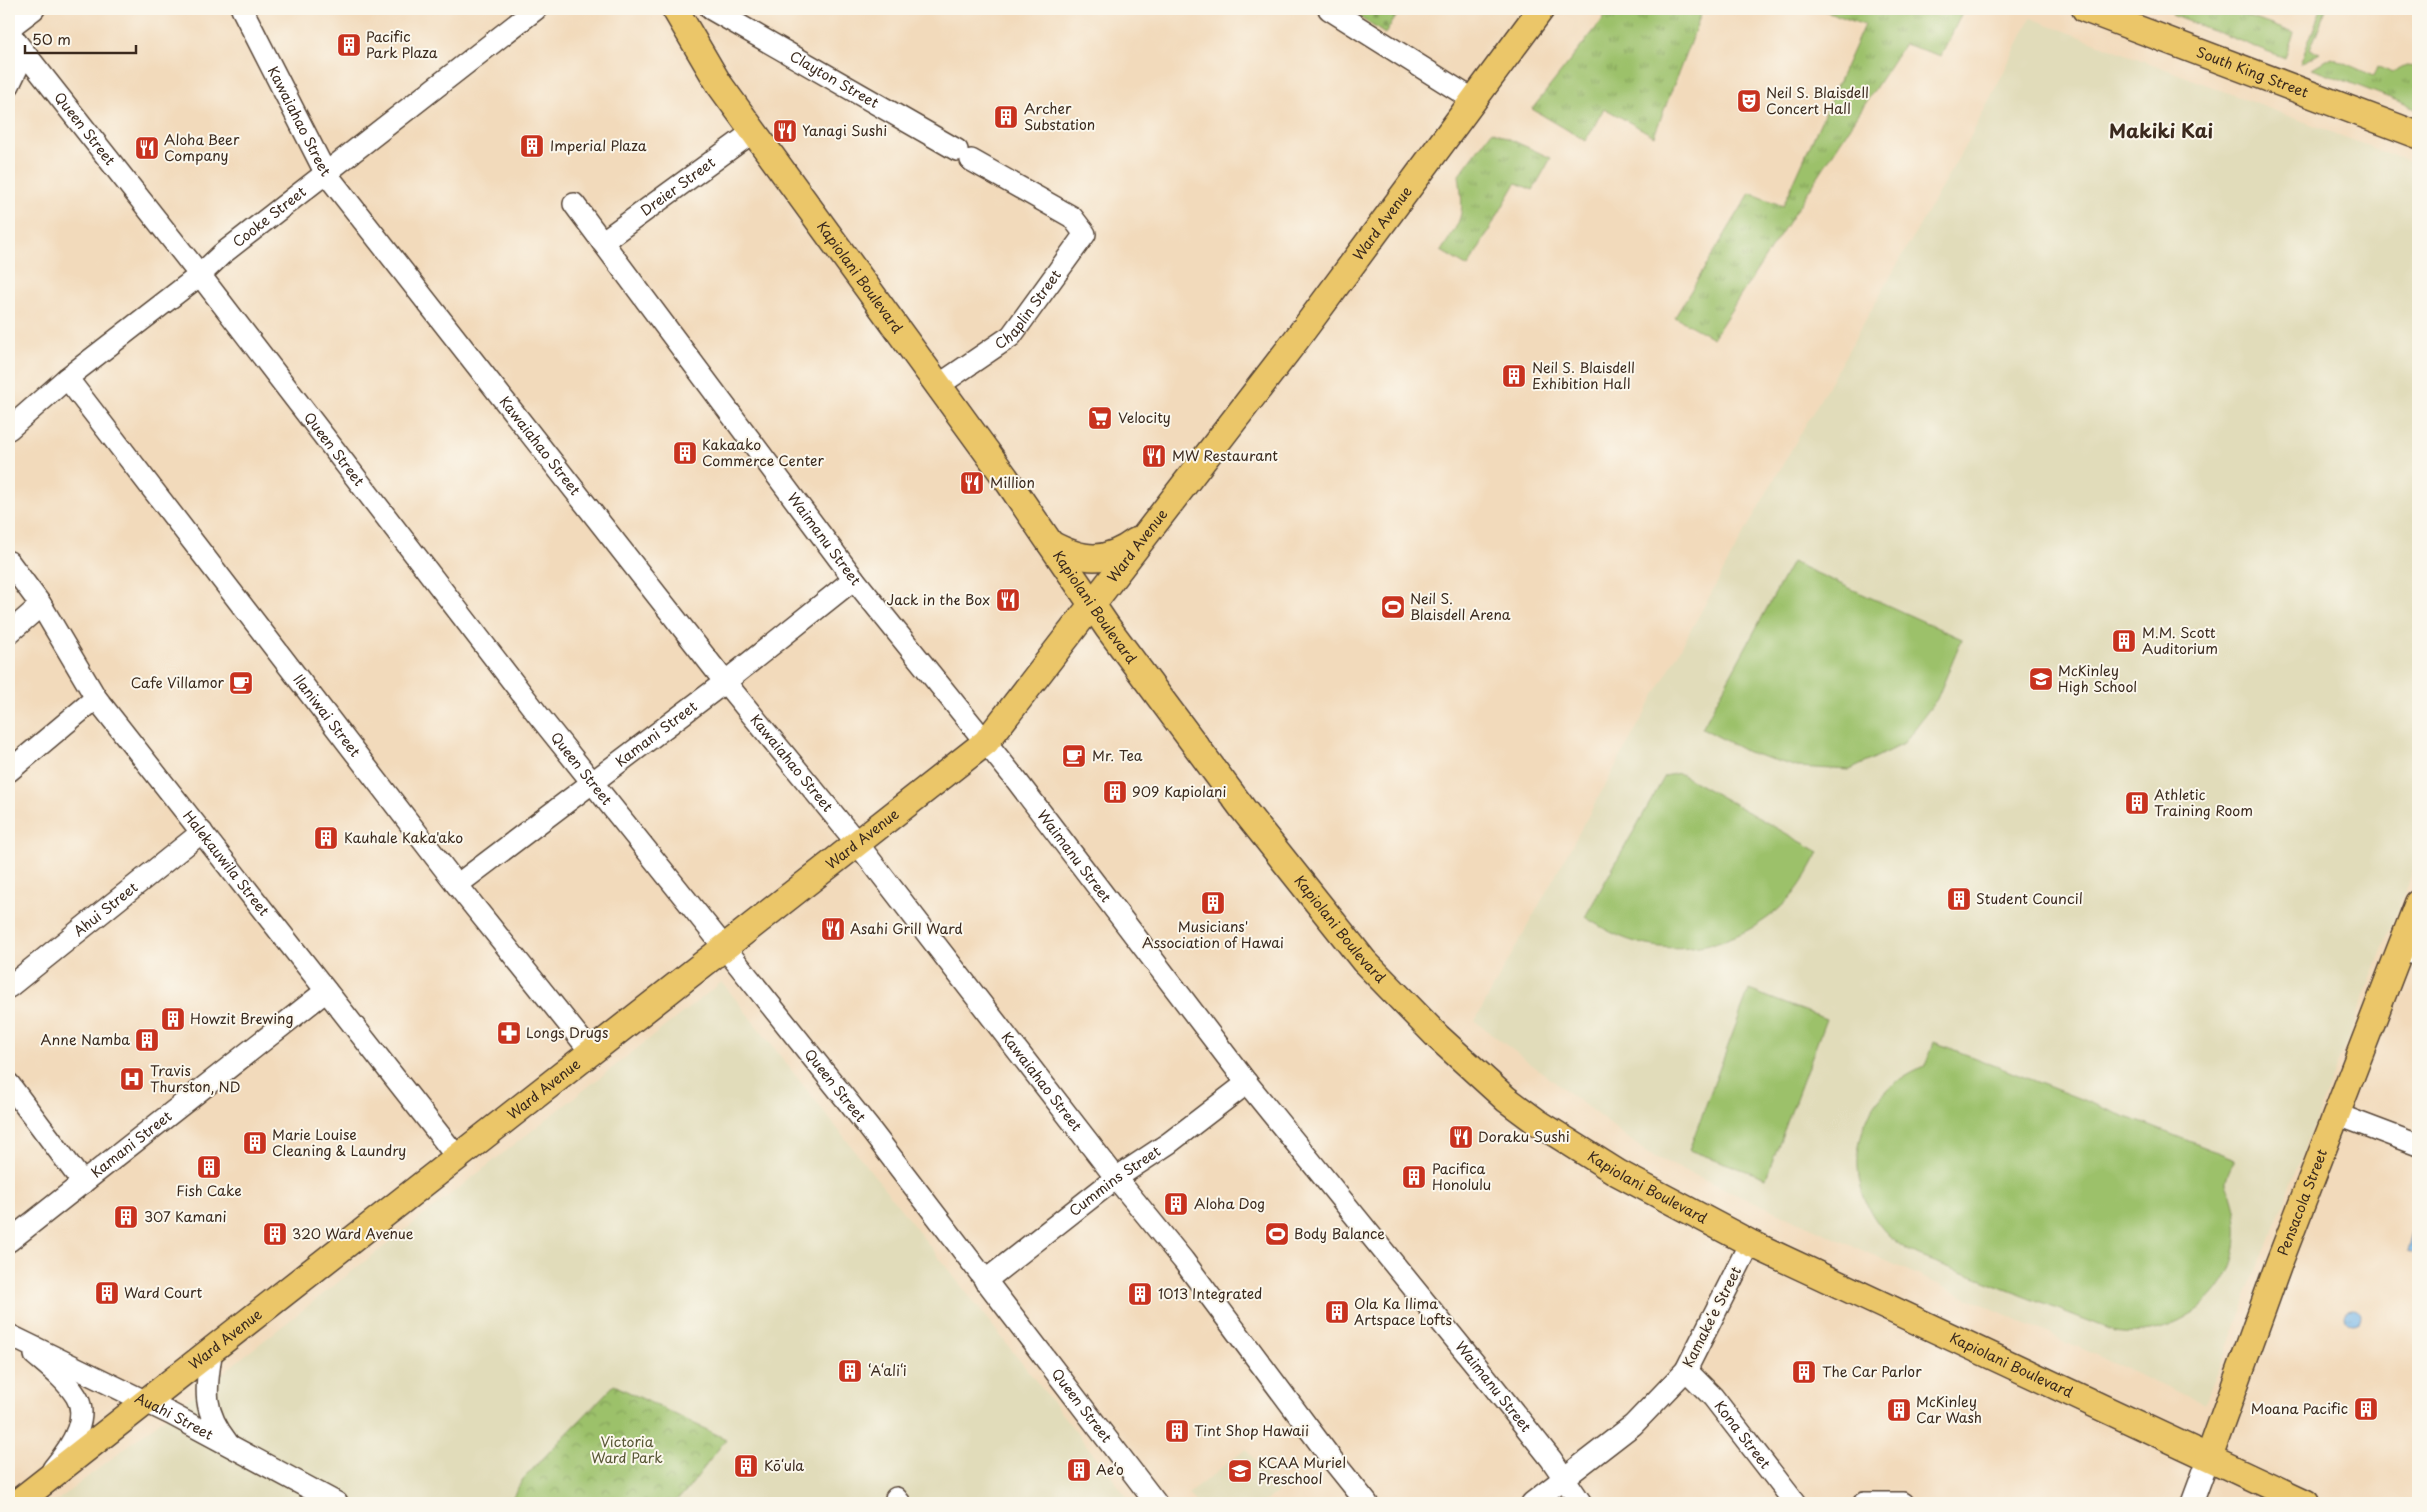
<svg xmlns="http://www.w3.org/2000/svg" width="2427" height="1512" font-family="'Playpen Sans',sans-serif">
<style>
.built{fill:#e1dcba}
.grass{fill:url(#grass-tufts);stroke:#6c7644}
.cemetery{fill:url(#cemetery-stones);stroke:#6c7644}
.park{fill:url(#park-crowns);stroke:#6c7644}
.pitch{fill:#9cc16b;stroke:#6c7644}
.water{fill:url(#water-ripples);stroke:#587084}
.lines{fill:none;stroke-linecap:round;stroke-linejoin:round}
.minor-casing{stroke:#564436;stroke-width:24}
.major-casing{stroke:#564436;stroke-width:29}
.minor{stroke:#fff;stroke-width:21}
.major{stroke:#ebc669;stroke-width:26}
.labels{text-anchor:middle;stroke-width:4;stroke-linejoin:round;paint-order:stroke}
.poi-label{font-size:14px;fill:#3b2a1e;stroke:#fbf7ec;text-anchor:start}
.street-label{font-size:14px;fill:#3b2a1e;stroke:#fbf7ec}
.park-label{font-size:14px;fill:#585735;stroke:#fbf7ec}
.district-label{font-size:19px;font-weight:bold;fill:#3b2a1e;stroke:#fbf7ec}
</style>
<defs>
<pattern id="grass-tufts" width="24" height="20" patternUnits="userSpaceOnUse" patternTransform="scale(1.25)"><rect width="24" height="20" fill="#9cc16b"/><path d="M3 7l-1-3M5 7V3M7 7l1-3M15 17l-1-3M17 17v-4M19 17l1-3" fill="none" stroke="#809d57"/></pattern>
<pattern id="cemetery-stones" width="16" height="16" patternUnits="userSpaceOnUse" patternTransform="scale(1.25)"><rect width="16" height="16" fill="#9cc16b"/><path d="M2 7V4a2 2 0 0 1 4 0v3zM10 15v-3a2 2 0 0 1 4 0v3z" fill="#809d57"/></pattern>
<pattern id="park-crowns" width="20" height="18" patternUnits="userSpaceOnUse" patternTransform="scale(1.25)"><rect width="20" height="18" fill="#9cc16b"/><path d="M2 6a3 3 0 1 1 6 0M12 15a3 3 0 1 1 6 0" fill="none" stroke="#809d57"/></pattern>
<pattern id="water-ripples" width="26" height="14" patternUnits="userSpaceOnUse" patternTransform="scale(1.25)"><rect width="26" height="14" fill="#74b6e9"/><path d="M2 4q2-2 4 0t4 0M15 11q2-2 4 0t4 0" fill="none" stroke="#6094bc"/></pattern>
</defs>
<rect width="100%" height="100%" fill="#fbf7ec"/>
<filter id="ink" filterUnits="userSpaceOnUse"><feTurbulence type="fractalNoise" baseFrequency=".02" numOctaves="2"/><feDisplacementMap in="SourceGraphic" scale="10" xChannelSelector="R" yChannelSelector="G"/><feConvolveMatrix kernelMatrix="1 2 1 2 8 2 1 2 1" color-interpolation-filters="sRGB"/></filter>
<filter id="wash" filterUnits="userSpaceOnUse"><feTurbulence type="fractalNoise" baseFrequency=".0096" numOctaves="4" result="noise"/><feDisplacementMap in="SourceGraphic" scale="20" xChannelSelector="R" yChannelSelector="G"/><feGaussianBlur stdDeviation="1.12" result="paint"/><feColorMatrix in="noise" values="0 0 0 0 0 0 0 0 0 0 0 0 0 0 0 0 0 1.4 0 .05"/><feComposite in="paint" operator="in"/></filter>
<g filter="url(#wash)">
<rect width="100%" height="100%" fill="#f2dabb"/>
<path class="built" d="M 2031,18 L 2418,165 L 2418,858 L 2205,1404 L 1650,1155 L 1475,1021 L 1762,501 L 1972,134 Z
M 722,982 L 1132,1503 L 54,1503 L 221,1374 Z
M 1246,1449 L 1278,1492 L 1263,1503 L 1196,1503 L 1188,1494 Z"/>
<path class="grass" d="M 1611,9 L 1703,9 L 1654,136 L 1604,108 L 1586,141 L 1532,109 Z
M 1820,9 L 1964,9 L 1941,56 L 1904,44 L 1713,338 L 1675,317 L 1750,193 L 1783,206 L 1864,25 Z
M 2175,9 L 2227,9 L 2294,33 L 2285,58 L 2172,15 Z
M 2321,9 L 2326,9 L 2310,50 L 2319,53 L 2300,64 Z
M 2331,57 L 2374,76 L 2378,66 L 2392,73 L 2406,66 L 2418,67 L 2418,109 L 2312,68 Z
M 1492,131 L 1551,158 L 1533,190 L 1516,183 L 1468,267 L 1441,251 C 1464,216 1464,216 1459,175 Z"/>
<path class="cemetery" d="M 1347,9 L 1401,9 L 1385,34 Z"/>
<path class="park" d="M 614,1385 L 726,1439 L 685,1493 L 672,1503 L 509,1503 L 523,1479 Z"/>
<path class="pitch" d="M 1792,562 L 1962,639 L 1937,699 L 1903,744 L 1850,770 L 1797,767 L 1747,752 L 1702,728 Z
M 1679,773 L 1819,852 C 1809,871 1799,891 1782,906 C 1739,946 1674,960 1619,936 C 1607,931 1596,924 1585,917 L 1665,776 Z
M 1749,990 L 1826,1019 L 1766,1178 L 1689,1150 Z
M 1934,1042 L 2235,1159 C 2232,1165 2225,1177 2226,1184 C 2227,1188 2231,1193 2232,1198 C 2236,1211 2238,1225 2237,1239 C 2233,1299 2173,1341 2115,1331 L 1919,1256 C 1835,1217 1838,1099 1925,1066 Z"/>
<path class="water" d="M 2412,1233 L 2418,1235 L 2418,1255 L 2407,1252 Z
M2345 1316a8 8 0 1 1 16 0a8 8 0 1 1-16 0Z"/>
</g>
<g filter="url(#ink)">
<g class="lines">
<defs>
<g id="minor">
<path id="s1" d="M 242,9 L 325,172 L 725,682 L 857,843 L 1116,1178 L 1183,1260 L 1330,1457 L 1367,1503"/>
<path id="s2" d="M 711,9 L 957,150"/>
<path d="M 1329,9 L 1472,99"/>
<path d="M 9,28 L 34,9"/>
<path id="s3" d="M 9,33 L 200,275 L 539,716 L 869,1128 L 1156,1503"/>
<path d="M 9,85 L 24,54"/>
<path id="s4" d="M 574,204 L 854,579 L 1017,781 L 1247,1083 L 1489,1381 L 1551,1459 L 1581,1503"/>
<path id="s5" d="M 602,242 L 754,131"/>
<path id="s6" d="M 67,378 L 457,885 L 591,1052"/>
<path id="s7" d="M 939,385 L 1011,336 L 1085,234 L 1072,217 L 971,160"/>
<path id="s8" d="M 9,429 L 67,378 L 200,275 L 222,254 L 536,9"/>
<path id="s9" d="M 9,562 L 41,605 L 96,698 L 457,1157"/>
<path d="M 9,633 L 41,605"/>
<path d="M 9,771 L 96,698"/>
<path id="s10" d="M 457,885 L 725,682 L 854,579"/>
<path d="M 2401,948 L 2418,954"/>
<path id="s11" d="M 9,987 L 202,832"/>
<path d="M 9,1084 L 83,1183"/>
<path d="M 2336,1114 L 2418,1145"/>
<path id="s12" d="M 9,1241 L 326,991"/>
<path id="s13" d="M 985,1281 L 1116,1178 L 1169,1143 L 1247,1083"/>
<path id="s14" d="M 9,1335 L 171,1414 L 337,1503"/>
<path d="M 212,1349 C 206,1388 201,1409 227,1442"/>
<path d="M 35,1355 C 49,1367 66,1380 76,1396 C 91,1419 68,1451 53,1469"/>
<path id="s15" d="M 1686,1370 L 1713,1397 L 1795,1503"/>
<path d="M 896,1498 L 900,1503"/>
<path d="M 1532,1503 L 1633,1425 L 1686,1370 L 1750,1243"/>
<path d="M 1864,1503 L 1903,1503"/>
<path d="M 2192,1503 L 2209,1457"/>
</g>
<g id="major">
<path id="s16" d="M 675,9 L 719,84 L 1005,477 L 1108,628 L 1243,809 L 1364,961 L 1438,1037 L 1506,1099 L 1537,1122 L 1618,1173 L 1750,1243 L 2306,1503"/>
<path id="s17" d="M 2085,9 L 2418,135"/>
<path d="M 1051,544 C 1083,561 1105,564 1136,541"/>
<path id="s18" d="M 2209,1457 L 2279,1263 L 2418,903"/>
<path id="s19" d="M 17,1503 L 986,742 L 1296,340 L 1541,9"/>
</g>
</defs>
<use href="#minor" class="minor-casing"/>
<use href="#major" class="major-casing"/>
<use href="#minor" class="minor"/>
<use href="#major" class="major"/>
</g>
</g>
<defs>
<symbol id="building-square" viewBox="-11 -11 22 22"><rect x="-9" y="-9" width="18" height="18" rx="4" fill="#c8321e" stroke="#fbf7ec"/><path d="M-4-6H4V6H1V3H-1V6H-4ZM-2.5-4.3h1.7v1.8h-1.7ZM.8-4.3h1.7v1.8H.8ZM-2.5-1h1.7V.8h-1.7ZM.8-1h1.7V.8H.8Z" fill="#fff"/></symbol>
<symbol id="theatre-square" viewBox="-11 -11 22 22"><rect x="-9" y="-9" width="18" height="18" rx="4" fill="#c8321e" stroke="#fbf7ec"/><path d="M-5-5.5Q0-4 5-5.5V0Q5 5 0 6Q-5 5-5 0ZM-3.3-2.5H-1v1.5H-3.3ZM1-2.5H3.3v1.5H1ZM-2.8 1Q0 5.5 2.8 1Z" fill="#fff"/></symbol>
<symbol id="restaurant-square" viewBox="-11 -11 22 22"><rect x="-9" y="-9" width="18" height="18" rx="4" fill="#c8321e" stroke="#fbf7ec"/><path d="M-5-6h1v4h1v-4h1v4h1v-4h1v5L-1.5 .5V6h-2V.5L-5-1ZM5-6V6H3V1.5H1.5Q1.5-4 5-6Z" fill="#fff"/></symbol>
<symbol id="supermarket-square" viewBox="-11 -11 22 22"><rect x="-9" y="-9" width="18" height="18" rx="4" fill="#c8321e" stroke="#fbf7ec"/><path d="M-6-5.5h2.5l.6 2H6L4.5 2H-2.5L-4.4-4H-6ZM-1.5 3.2a1.3 1.3 0 1 0 .1 0ZM3 3.2a1.3 1.3 0 1 0 .1 0Z" fill="#fff"/></symbol>
<symbol id="stadium-square" viewBox="-11 -11 22 22"><rect x="-9" y="-9" width="18" height="18" rx="4" fill="#c8321e" stroke="#fbf7ec"/><path d="M0-5a6.5 5 0 1 0 0 10a6.5 5 0 1 0 0-10ZM-3.5-1.8h7v3.6h-7Z" fill="#fff"/></symbol>
<symbol id="school-square" viewBox="-11 -11 22 22"><rect x="-9" y="-9" width="18" height="18" rx="4" fill="#c8321e" stroke="#fbf7ec"/><path d="M0-5L7-2L0 1L-7-2ZM-4 1L0 2.5L4 1V4Q0 6-4 4Z" fill="#fff"/></symbol>
<symbol id="cafe-square" viewBox="-11 -11 22 22"><rect x="-9" y="-9" width="18" height="18" rx="4" fill="#c8321e" stroke="#fbf7ec"/><path d="M-5.5-4.5H6V0H3Q3 3.5 0 3.5H-2.5Q-5.5 3.5-5.5 0ZM3-3.2v2h1.7v-2ZM-6 4.5H4V6H-6Z" fill="#fff"/></symbol>
<symbol id="pharmacy-square" viewBox="-11 -11 22 22"><rect x="-9" y="-9" width="18" height="18" rx="4" fill="#c8321e" stroke="#fbf7ec"/><path d="M-2-6h4v4h4v4h-4v4h-4v-4h-4v-4h4Z" fill="#fff"/></symbol>
<symbol id="hospital-square" viewBox="-11 -11 22 22"><rect x="-9" y="-9" width="18" height="18" rx="4" fill="#c8321e" stroke="#fbf7ec"/><path d="M-5-5h3v3.5h4V-5h3V5h-3V1.5h-4V5h-3Z" fill="#fff"/></symbol>
</defs>
<g fill-rule="evenodd">
<use href="#building-square" x="335" y="31" width="28" height="28"/>
<use href="#theatre-square" x="1735" y="87" width="28" height="28"/>
<use href="#building-square" x="992" y="103" width="28" height="28"/>
<use href="#restaurant-square" x="771" y="117" width="28" height="28"/>
<use href="#building-square" x="518" y="132" width="28" height="28"/>
<use href="#restaurant-square" x="133" y="134" width="28" height="28"/>
<use href="#building-square" x="1500" y="362" width="28" height="28"/>
<use href="#supermarket-square" x="1086" y="404" width="28" height="28"/>
<use href="#building-square" x="671" y="439" width="28" height="28"/>
<use href="#restaurant-square" x="1140" y="442" width="28" height="28"/>
<use href="#restaurant-square" x="958" y="469" width="28" height="28"/>
<use href="#restaurant-square" x="994" y="586" width="28" height="28"/>
<use href="#stadium-square" x="1379" y="593" width="28" height="28"/>
<use href="#building-square" x="2110" y="627" width="28" height="28"/>
<use href="#school-square" x="2027" y="665" width="28" height="28"/>
<use href="#cafe-square" x="227" y="669" width="28" height="28"/>
<use href="#cafe-square" x="1060" y="742" width="28" height="28"/>
<use href="#building-square" x="1101" y="778" width="28" height="28"/>
<use href="#building-square" x="2123" y="789" width="28" height="28"/>
<use href="#building-square" x="312" y="824" width="28" height="28"/>
<use href="#building-square" x="1945" y="885" width="28" height="28"/>
<use href="#building-square" x="1199" y="889" width="28" height="28"/>
<use href="#restaurant-square" x="819" y="915" width="28" height="28"/>
<use href="#building-square" x="159" y="1005" width="28" height="28"/>
<use href="#pharmacy-square" x="495" y="1019" width="28" height="28"/>
<use href="#building-square" x="133" y="1026" width="28" height="28"/>
<use href="#hospital-square" x="118" y="1065" width="28" height="28"/>
<use href="#restaurant-square" x="1447" y="1123" width="28" height="28"/>
<use href="#building-square" x="241" y="1129" width="28" height="28"/>
<use href="#building-square" x="195" y="1153" width="28" height="28"/>
<use href="#building-square" x="1400" y="1163" width="28" height="28"/>
<use href="#building-square" x="1162" y="1190" width="28" height="28"/>
<use href="#building-square" x="112" y="1203" width="28" height="28"/>
<use href="#building-square" x="261" y="1220" width="28" height="28"/>
<use href="#stadium-square" x="1263" y="1220" width="28" height="28"/>
<use href="#building-square" x="93" y="1279" width="28" height="28"/>
<use href="#building-square" x="1126" y="1280" width="28" height="28"/>
<use href="#building-square" x="1323" y="1298" width="28" height="28"/>
<use href="#building-square" x="836" y="1357" width="28" height="28"/>
<use href="#building-square" x="1790" y="1358" width="28" height="28"/>
<use href="#building-square" x="2352" y="1395" width="28" height="28"/>
<use href="#building-square" x="1885" y="1396" width="28" height="28"/>
<use href="#building-square" x="1163" y="1417" width="28" height="28"/>
<use href="#building-square" x="732" y="1452" width="28" height="28"/>
<use href="#building-square" x="1065" y="1456" width="28" height="28"/>
<use href="#school-square" x="1226" y="1457" width="28" height="28"/>
</g>
<g class="labels">
<g class="poi-label">
<text x="366" y="42">Pacific<tspan x="366" dy="16">Park Plaza</tspan></text>
<text x="1766" y="98">Neil S. Blaisdell<tspan x="1766" dy="16">Concert Hall</tspan></text>
<text x="1024" y="114">Archer<tspan x="1024" dy="16">Substation</tspan></text>
<text x="802" y="136">Yanagi Sushi</text>
<text x="164" y="145">Aloha Beer<tspan x="164" dy="16">Company</tspan></text>
<text x="550" y="151">Imperial Plaza</text>
<text x="1532" y="373">Neil S. Blaisdell<tspan x="1532" dy="16">Exhibition Hall</tspan></text>
<text x="1118" y="423">Velocity</text>
<text x="702" y="450">Kakaako<tspan x="702" dy="16">Commerce Center</tspan></text>
<text x="1172" y="461">MW Restaurant</text>
<text x="990" y="488">Million</text>
<text x="1410" y="604">Neil S.<tspan x="1410" dy="16">Blaisdell Arena</tspan></text>
<text x="990" y="605" text-anchor="end">Jack in the Box</text>
<text x="2142" y="638">M.M. Scott<tspan x="2142" dy="16">Auditorium</tspan></text>
<text x="2058" y="676">McKinley<tspan x="2058" dy="16">High School</tspan></text>
<text x="224" y="688" text-anchor="end">Cafe Villamor</text>
<text x="1092" y="761">Mr. Tea</text>
<text x="1132" y="797">909 Kapiolani</text>
<text x="2154" y="800">Athletic<tspan x="2154" dy="16">Training Room</tspan></text>
<text x="344" y="843">Kauhale Kaka'ako</text>
<text x="1976" y="904">Student Council</text>
<text x="1213" y="932" text-anchor="middle">Musicians'<tspan x="1213" dy="16">Association of Hawai</tspan></text>
<text x="850" y="934">Asahi Grill Ward</text>
<text x="190" y="1024">Howzit Brewing</text>
<text x="526" y="1038">Longs Drugs</text>
<text x="130" y="1045" text-anchor="end">Anne Namba</text>
<text x="150" y="1076">Travis<tspan x="150" dy="16">Thurston, ND</tspan></text>
<text x="272" y="1140">Marie Louise<tspan x="272" dy="16">Cleaning &amp; Laundry</tspan></text>
<text x="1478" y="1142">Doraku Sushi</text>
<text x="1432" y="1174">Pacifica<tspan x="1432" dy="16">Honolulu</tspan></text>
<text x="209" y="1196" text-anchor="middle">Fish Cake</text>
<text x="1194" y="1209">Aloha Dog</text>
<text x="144" y="1222">307 Kamani</text>
<text x="292" y="1239">320 Ward Avenue</text>
<text x="1294" y="1239">Body Balance</text>
<text x="124" y="1298">Ward Court</text>
<text x="1158" y="1299">1013 Integrated</text>
<text x="1354" y="1309">Ola Ka Ilima<tspan x="1354" dy="16">Artspace Lofts</tspan></text>
<text x="868" y="1376">‘A‘ali‘i</text>
<text x="1822" y="1377">The Car Parlor</text>
<text x="1916" y="1407">McKinley<tspan x="1916" dy="16">Car Wash</tspan></text>
<text x="2348" y="1414" text-anchor="end">Moana Pacific</text>
<text x="1194" y="1436">Tint Shop Hawaii</text>
<text x="1258" y="1468">KCAA Muriel<tspan x="1258" dy="16">Preschool</tspan></text>
<text x="764" y="1471">Kōʻula</text>
<text x="1096" y="1475">Ae‘o</text>
</g>
<g class="street-label">
<text dy="5" stroke="none"><textPath href="#s17" startOffset="179">South King Street</textPath></text>
<text dy="5" stroke="none"><textPath href="#s2" startOffset="142">Clayton Street</textPath></text>
<text dy="5" stroke="none"><textPath href="#s1" startOffset="126">Kawaiahao Street</textPath></text>
<text dy="5" stroke="none"><textPath href="#s3" startOffset="122">Queen Street</textPath></text>
<text dy="5" stroke="none"><textPath href="#s5" startOffset="94">Dreier Street</textPath></text>
<text dy="5" stroke="none"><textPath href="#s8" startOffset="336">Cooke Street</textPath></text>
<text dy="5" stroke="none"><textPath href="#s19" startOffset="1885">Ward Avenue</textPath></text>
<text dy="5" stroke="none"><textPath href="#s16" startOffset="326">Kapiolani Boulevard</textPath></text>
<text dy="5" stroke="none"><textPath href="#s7" startOffset="118">Chaplin Street</textPath></text>
<text dy="5" stroke="none"><textPath href="#s1" startOffset="531">Kawaiahao Street</textPath></text>
<text dy="5" stroke="none"><textPath href="#s3" startOffset="528">Queen Street</textPath></text>
<text dy="5" stroke="none"><textPath href="#s4" startOffset="418">Waimanu Street</textPath></text>
<text dy="5" stroke="none"><textPath href="#s19" startOffset="1480">Ward Avenue</textPath></text>
<text dy="5" stroke="none"><textPath href="#s16" startOffset="731">Kapiolani Boulevard</textPath></text>
<text dy="5" stroke="none"><textPath href="#s6" startOffset="426">Ilaniwai Street</textPath></text>
<text dy="5" stroke="none"><textPath href="#s10" startOffset="250">Kamani Street</textPath></text>
<text dy="5" stroke="none"><textPath href="#s1" startOffset="936">Kawaiahao Street</textPath></text>
<text dy="5" stroke="none"><textPath href="#s3" startOffset="932">Queen Street</textPath></text>
<text dy="5" stroke="none"><textPath href="#s19" startOffset="1075">Ward Avenue</textPath></text>
<text dy="5" stroke="none"><textPath href="#s4" startOffset="822">Waimanu Street</textPath></text>
<text dy="5" stroke="none"><textPath href="#s9" startOffset="372">Halekauwila Street</textPath></text>
<text dy="5" stroke="none"><textPath href="#s11" startOffset="124">Ahui Street</textPath></text>
<text dy="5" stroke="none"><textPath href="#s16" startOffset="1136">Kapiolani Boulevard</textPath></text>
<text dy="5" stroke="none"><textPath href="#s1" startOffset="1341">Kawaiahao Street</textPath></text>
<text dy="5" stroke="none"><textPath href="#s3" startOffset="1338">Queen Street</textPath></text>
<text dy="5" stroke="none"><textPath href="#s19" startOffset="670">Ward Avenue</textPath></text>
<text dy="5" stroke="none"><textPath href="#s12" startOffset="156">Kamani Street</textPath></text>
<text dy="5" stroke="none"><textPath href="#s13" startOffset="164">Cummins Street</textPath></text>
<text dy="5" stroke="none"><textPath href="#s16" startOffset="1541">Kapiolani Boulevard</textPath></text>
<text dy="5" stroke="none"><textPath href="#s18" startOffset="271">Pensacola Street</textPath></text>
<text transform="translate(1712 1317) rotate(-63)" y="5">Kamakeʻe Street</text>
<text dy="5" stroke="none"><textPath href="#s19" startOffset="265">Ward Avenue</textPath></text>
<text dy="5" stroke="none"><textPath href="#s16" startOffset="1946">Kapiolani Boulevard</textPath></text>
<text dy="5" stroke="none"><textPath href="#s4" startOffset="1498">Waimanu Street</textPath></text>
<text dy="5" stroke="none"><textPath href="#s3" startOffset="1742">Queen Street</textPath></text>
<text dy="5" stroke="none"><textPath href="#s14" startOffset="184">Auahi Street</textPath></text>
<text dy="5" stroke="none"><textPath href="#s15" startOffset="86">Kona Street</textPath></text>
</g>
<g class="park-label">
<text x="627" y="1447">Victoria<tspan x="627" dy="16">Ward Park</tspan></text>
</g>
<g class="district-label">
<text x="2161" y="138">Makiki Kai</text>
</g>
</g>
<rect width="2427" height="1512" fill="none" stroke="#fbf7ec" stroke-width="30"/>
<path d="M25 45v8h111v-8" fill="none" stroke="#3b2a1e" stroke-width="2.5"/>
<text x="32" y="45" font-size="15" fill="#3b2a1e" stroke="#fbf7ec" stroke-width="4" paint-order="stroke">50 m</text>
</svg>
